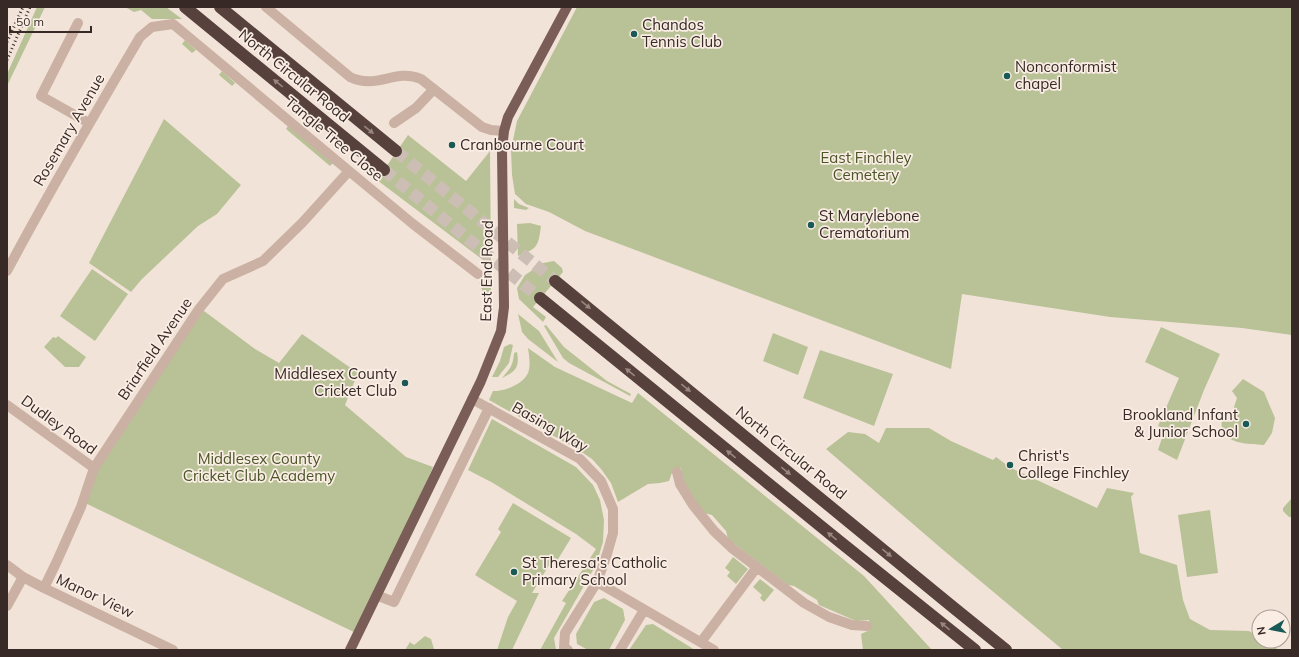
<svg xmlns="http://www.w3.org/2000/svg" width="1299" height="657" font-family="Mulish,sans-serif">
<style>
.green{fill:#b9c297}
.lines{fill:none;stroke-linecap:round;stroke-linejoin:round}
.highway-tunnel{stroke:#ccbeb4;stroke-width:12;stroke-dasharray:12 6;stroke-linecap:butt}
.minor{stroke:#cbb1a3;stroke-width:10}
.major{stroke:#795d56;stroke-width:10}
.highway{stroke:#57413c;stroke-width:12}
.rail{stroke:#362926;stroke-width:3;stroke-dasharray:1 3;stroke-linecap:butt}
.oneway{fill:#98867f}
.poi-dot{fill:#195956;stroke:#faede4;stroke-width:1.5}
.labels{text-anchor:middle;stroke-width:3.5;stroke-linejoin:round;paint-order:stroke}
.poi-label{font-size:15px;fill:#362926;stroke:#faede4;text-anchor:start}
.street-label{font-size:15px;fill:#362926;stroke:#faede4}
.park-label{font-size:15px;fill:#4a5528;stroke:#faede4}
</style>
<rect width="100%" height="100%" fill="#f2e3d8"/>
<path class="green" d="M 37,7 L 45,7 L 7,86 L 7,74 Z
M 125,7 L 166,7 L 182,19 L 152,19 L 141,10 L 134,12 Z
M 577,7 L 1292,7 L 1292,335 L 1242,328 L 1110,317 L 962,294 L 951,369 L 585,231 L 549,212 L 526,204 L 515,194 L 512,175 L 511,150 L 517,121 Z
M 185,40 L 196,50 L 192,53 L 182,44 Z
M 222,71 L 235,83 L 232,86 L 219,75 Z
M 164,119 L 241,185 L 217,214 L 198,226 L 142,279 L 131,292 L 89,263 Z
M 288,126 L 334,162 L 330,166 L 286,129 Z
M 408,135 L 466,181 L 490,151 L 491,266 L 377,180 Z
M 514,199 L 519,204 L 529,208 L 526,210 L 514,208 Z
M 530,223 L 541,226 C 538,247 538,248 518,256 L 517,224 Z
M 554,261 L 562,268 L 563,272 L 533,307 L 546,317 L 543,322 L 519,299 L 517,288 L 525,275 L 543,263 Z
M 92,269 L 128,294 L 95,341 L 60,316 Z
M 486,274 L 491,274 L 491,296 L 485,297 L 479,283 Z
M 200,308 L 255,349 L 279,363 L 302,334 L 358,373 L 345,405 L 406,457 L 433,467 L 377,595 L 358,634 L 83,502 L 95,467 Z
M 518,314 L 539,331 L 558,362 L 528,339 L 522,332 Z
M 546,325 L 564,347 L 607,381 L 631,394 L 630,396 L 569,363 L 563,358 L 544,326 Z
M 1161,327 L 1220,354 L 1204,390 L 1177,460 L 1158,450 L 1165,429 L 1158,426 L 1179,378 L 1145,362 Z
M 773,333 L 808,347 L 798,375 L 763,361 Z
M 58,336 L 86,357 L 79,367 L 65,367 L 44,347 L 53,337 L 56,338 Z
M 510,344 L 513,345 L 509,363 L 498,377 L 492,377 L 500,361 L 504,347 Z
M 528,348 L 555,367 L 632,403 L 638,393 L 864,576 L 932,650 L 863,650 L 861,634 L 870,630 L 869,620 L 856,621 L 819,605 L 817,600 L 794,586 L 788,585 L 728,539 L 726,531 L 712,515 L 704,513 L 683,483 L 681,468 L 673,470 L 669,481 L 660,483 L 648,484 L 618,502 L 611,483 L 601,469 L 592,459 L 577,449 L 489,400 L 493,391 C 505,391 522,385 528,373 C 531,365 529,356 528,348 Z
M 820,350 L 893,374 L 874,426 L 803,398 Z
M 517,352 C 520,368 515,372 502,378 C 510,369 513,366 514,353 Z
M 1243,379 L 1264,392 L 1275,418 L 1272,433 L 1264,445 C 1247,444 1218,444 1222,420 L 1229,422 L 1237,398 L 1232,391 Z
M 492,419 L 576,467 L 593,485 L 600,500 L 604,520 L 603,542 L 596,565 L 554,638 L 556,650 L 540,650 L 566,603 L 562,601 L 596,549 L 576,534 L 493,483 L 468,470 Z
M 886,428 L 929,428 L 951,441 L 993,460 L 996,457 L 1011,468 L 1097,508 L 1107,488 L 1134,493 L 1131,497 L 1140,553 L 1177,565 L 1183,600 L 1190,619 L 1210,630 L 1249,631 L 1259,637 L 1259,641 L 1265,641 L 1279,650 L 1063,650 L 942,549 L 826,449 L 848,432 L 865,434 L 879,443 Z
M 1291,499 L 1292,499 L 1292,517 L 1289,517 L 1283,511 L 1283,508 Z
M 513,503 L 571,538 L 555,564 L 551,562 L 532,593 L 539,593 L 512,650 L 497,650 L 508,617 L 517,601 L 475,575 L 501,532 L 498,529 Z
M 1210,510 L 1218,573 L 1187,577 L 1178,515 Z
M 733,557 L 748,569 L 736,584 L 727,576 L 730,572 L 725,568 Z
M 760,579 L 774,590 L 764,602 L 760,598 L 762,595 L 753,587 Z
M 604,598 L 623,609 L 625,620 L 609,650 L 588,650 L 577,644 L 576,634 L 594,602 Z
M 653,624 L 695,650 L 629,650 L 646,625 Z
M 425,636 L 431,639 L 434,649 L 405,650 L 410,642 L 414,645 Z"/>
<g class="lines">
<path class="highway-tunnel" d="M 396,151 L 555,281
M 384,170 L 540,298"/>
<path class="minor" d="M 266,7 L 350,77 C 377,90 395,68 421,79 L 482,127 L 491,130 L 504,131
M 78,23 L 41,96 L 89,123
M 394,123 L 416,108 L 434,89
M 7,271 C 49,192 94,115 140,37 L 152,27 L 173,24 L 349,171 L 413,224 L 478,274
M 472,399 L 580,459 L 601,481 L 613,509 L 613,533 L 607,554 L 597,582 L 714,650
M 7,405 L 94,468
M 677,472 L 680,484 L 693,505 L 714,531 L 733,549 L 804,603 L 829,617 L 852,625 L 867,626
M 7,565 L 23,577 L 44,588 L 173,650
M 44,588 L 57,561 L 81,507 L 94,468 L 199,309 L 223,279 L 263,261 L 302,223 L 349,171
M 376,595 L 394,602 L 489,408
M 7,606 L 23,577
M 701,642 L 757,567
M 568,650 L 564,648 L 565,633 L 597,582
M 620,650 L 644,610"/>
<path class="major" d="M 350,650 L 481,381 L 501,331 L 504,307 L 502,150 L 504,131 L 508,117 L 567,7"/>
<path class="highway" d="M 185,7 L 384,170
M 220,7 L 396,151
M 555,281 L 954,608 L 1006,650
M 540,298 L 839,541 L 975,650"/>
<path class="rail" d="M 7,42 L 23,7
M 7,60 L 30,7"/>
</g>
<defs><path id="oneway-solid" d="M-6-.8H1V-3.2L6.5 0L1 3.2V.8H-6Z"/></defs>
<g class="oneway">
<use href="#oneway-solid" transform="translate(278 83) rotate(-141)"/>
<use href="#oneway-solid" transform="translate(369 130) rotate(39)"/>
<use href="#oneway-solid" transform="translate(586 305) rotate(39)"/>
<use href="#oneway-solid" transform="translate(630 372) rotate(-141)"/>
<use href="#oneway-solid" transform="translate(686 388) rotate(39)"/>
<use href="#oneway-solid" transform="translate(731 454) rotate(-141)"/>
<use href="#oneway-solid" transform="translate(786 471) rotate(39)"/>
<use href="#oneway-solid" transform="translate(832 536) rotate(-141)"/>
<use href="#oneway-solid" transform="translate(887 553) rotate(39)"/>
<use href="#oneway-solid" transform="translate(945 626) rotate(-141)"/>
</g>
<g class="poi-dot">
<circle cx="634" cy="34" r="4"/>
<circle cx="1007" cy="76" r="4"/>
<circle cx="452" cy="145" r="4"/>
<circle cx="811" cy="225" r="4"/>
<circle cx="405" cy="383" r="4"/>
<circle cx="1246" cy="424" r="4"/>
<circle cx="1010" cy="465" r="4"/>
<circle cx="514" cy="572" r="4"/>
</g>
<g class="labels">
<g class="poi-label">
<text x="642" y="30">Chandos<tspan x="642" dy="17">Tennis Club</tspan></text>
<text x="1015" y="72">Nonconformist<tspan x="1015" dy="17">chapel</tspan></text>
<text x="460" y="150">Cranbourne Court</text>
<text x="819" y="221">St Marylebone<tspan x="819" dy="17">Crematorium</tspan></text>
<text x="397" y="379" text-anchor="end">Middlesex County<tspan x="397" dy="17">Cricket Club</tspan></text>
<text x="1238" y="420" text-anchor="end">Brookland Infant<tspan x="1238" dy="17">&amp; Junior School</tspan></text>
<text x="1018" y="461">Christ's<tspan x="1018" dy="17">College Finchley</tspan></text>
<text x="522" y="568">St Theresa's Catholic<tspan x="522" dy="17">Primary School</tspan></text>
</g>
<g class="street-label">
<text transform="translate(294 76) rotate(39)" y="5">North Circular Road</text>
<text transform="translate(69 130) rotate(-60)" y="5">Rosemary Avenue</text>
<text transform="translate(334 139) rotate(40)" y="5">Tangle Tree Close</text>
<text transform="translate(487 271) rotate(-89)" y="5">East End Road</text>
<text transform="translate(155 349) rotate(-56)" y="5">Briarfield Avenue</text>
<text transform="translate(59 425) rotate(36)" y="5">Dudley Road</text>
<text transform="translate(550 427) rotate(30)" y="5">Basing Way</text>
<text transform="translate(791 453) rotate(39)" y="5">North Circular Road</text>
<text transform="translate(95 596) rotate(25)" y="5">Manor View</text>
</g>
<g class="park-label">
<text x="866" y="163">East Finchley<tspan x="866" dy="17">Cemetery</tspan></text>
<text x="259" y="464">Middlesex County<tspan x="259" dy="17">Cricket Club Academy</tspan></text>
</g>
</g>
<rect width="1299" height="657" fill="none" stroke="#362926" stroke-width="16"/>
<g transform="translate(1271 629) rotate(260)"><circle r="19" fill="#faede4" stroke="#ac9f98"/>
<path d="M0-3L7 15L0 10L-7 15Z" fill="#195956"/>
<text y="-6" font-size="11" font-weight="bold" text-anchor="middle" fill="#362926">N</text>
</g>
<path d="M10 26v6h81v-6" fill="none" stroke="#362926" stroke-width="2"/>
<text x="16" y="26" font-size="12" fill="#362926" stroke="#faede4" stroke-width="3" paint-order="stroke">50 m</text>
</svg>
